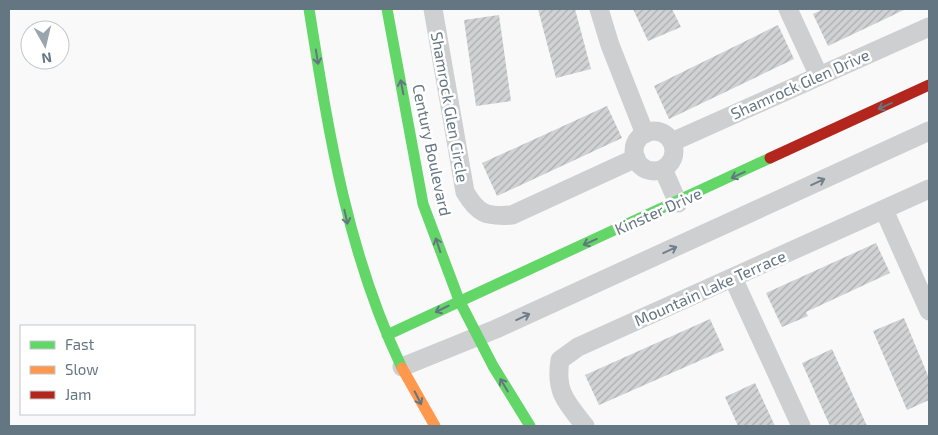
<svg xmlns="http://www.w3.org/2000/svg" width="938" height="435" font-family="'Exo 2',sans-serif">
<style>
.building{fill:url(#building-hatch)}
.lines{fill:none;stroke-linecap:round;stroke-linejoin:round}
.street{stroke:#cecfd0;stroke-width:19}
.fast{stroke:#63d668;stroke-width:11}
.slow{stroke:#ff974d;stroke-width:11}
.jam{stroke:#b3261e;stroke-width:11}
.oneway{stroke:#657683}
.oneway2{stroke:#707f8b}
.labels{text-anchor:middle;stroke-width:5;stroke-linejoin:round;paint-order:stroke}
.street-label{font-size:16px;fill:#657683;stroke:#fff}
</style>
<defs>
<pattern id="building-hatch" width="6" height="6" patternUnits="userSpaceOnUse" patternTransform="scale(1.25)"><rect width="6" height="6" fill="#d0d2d3"/><path d="M-1 1l2-2M0 6l6-6M5 7l2-2" fill="none" stroke="#acafb1"/></pattern>
</defs>
<rect width="100%" height="100%" fill="#f9f9f9"/>
<path class="building" d="M 538,9 L 575,9 L 591,69 L 556,78 Z
M 633,9 L 672,9 L 681,27 L 648,41 Z
M 823,9 L 906,9 L 828,46 L 813,14 Z
M 499,15 L 511,101 L 476,106 L 464,20 Z
M 778,25 L 794,59 L 669,119 L 654,86 Z
M 607,106 L 622,138 L 497,196 L 482,163 Z
M 876,243 L 890,273 L 806,312 L 808,316 L 782,327 L 766,293 Z
M 904,318 L 929,378 L 929,400 L 907,410 L 873,331 Z
M 710,319 L 724,350 L 599,405 L 585,375 Z
M 832,349 L 867,426 L 830,426 L 802,363 Z
M 755,383 L 775,426 L 738,426 L 725,397 Z"/>
<g class="lines">
<path class="street" d="M 433,9 L 465,192 C 478,214 486,217 512,215 L 636,158
M 599,9 L 610,45 L 645,134
M 788,9 L 819,76
M634 151a20 20 0 1 1 40 0a20 20 0 1 1-40 0Z
M 672,142 L 929,27
M 663,169 L 678,203
M 884,210 L 929,311
M 733,278 L 801,426
M 402,367 L 496,329 L 929,131
M 585,426 C 566,402 555,392 560,360 L 578,347 L 929,189"/>
<path class="fast" d="M 309,9 C 329,135 347,252 402,368
M 387,9 L 423,204 L 459,300 L 493,366 L 530,426
M 387,335 L 770,158"/>
<path class="slow" d="M 402,368 L 435,426"/>
<path class="jam" d="M 770,158 L 929,85"/>
</g>
<defs><path id="oneway-shaft" d="M-6 0H5M1.5-3L5.5 0L1.5 3" fill="none" stroke-width="1.6" stroke-linecap="round" stroke-linejoin="round" transform="scale(1.25)"/></defs>
<g class="oneway">
<use href="#oneway-shaft" transform="translate(317 57) rotate(81)"/>
<use href="#oneway-shaft" transform="translate(402 87) rotate(-101)"/>
<use href="#oneway-shaft" transform="translate(885 106) rotate(155)"/>
<use href="#oneway-shaft" transform="translate(738 175) rotate(155)"/>
<use href="#oneway-shaft" transform="translate(346 217) rotate(77)"/>
<use href="#oneway-shaft" transform="translate(590 242) rotate(156)"/>
<use href="#oneway-shaft" transform="translate(438 245) rotate(-109)"/>
<use href="#oneway-shaft" transform="translate(442 309) rotate(154)"/>
<use href="#oneway-shaft" transform="translate(504 385) rotate(-121)"/>
<use href="#oneway-shaft" transform="translate(418 398) rotate(63)"/>
</g>
<g class="oneway2">
<use href="#oneway-shaft" transform="translate(818 182) rotate(-25)"/>
<use href="#oneway-shaft" transform="translate(670 250) rotate(-25)"/>
<use href="#oneway-shaft" transform="translate(523 317) rotate(-25)"/>
</g>
<g class="labels">
<g class="street-label">
<text transform="translate(800 84) rotate(-24)" y="6">Shamrock Glen Drive</text>
<text transform="translate(450 107) rotate(80)" y="6">Shamrock Glen Circle</text>
<text transform="translate(432 150) rotate(78)" y="6">Century Boulevard</text>
<text transform="translate(658 211) rotate(-24)" y="6">Kinster Drive</text>
<text transform="translate(710 288) rotate(-24)" y="6">Mountain Lake Terrace</text>
</g>
</g>
<rect width="938" height="435" fill="none" stroke="#657683" stroke-width="20"/>
<rect x="20" y="325" width="175" height="90" fill="#ffffff" stroke="#c1c8cd"/>
<rect x="30" y="341" width="25" height="8" fill="#63d668" stroke="#c1c8cd"/>
<text x="65" y="350" font-size="15" fill="#657683">Fast</text>
<rect x="30" y="366" width="25" height="8" fill="#ff974d" stroke="#c1c8cd"/>
<text x="65" y="375" font-size="15" fill="#657683">Slow</text>
<rect x="30" y="391" width="25" height="8" fill="#b3261e" stroke="#c1c8cd"/>
<text x="65" y="400" font-size="15" fill="#657683">Jam</text>
<g transform="translate(45 45) rotate(172)"><circle r="24" fill="#ffffff" stroke="#c1c8cd"/>
<path d="M0-4L9 19L0 12L-9 19Z" fill="#99a4ac"/>
<text y="-8" font-size="14" font-weight="bold" text-anchor="middle" fill="#657683">N</text>
</g>
</svg>
